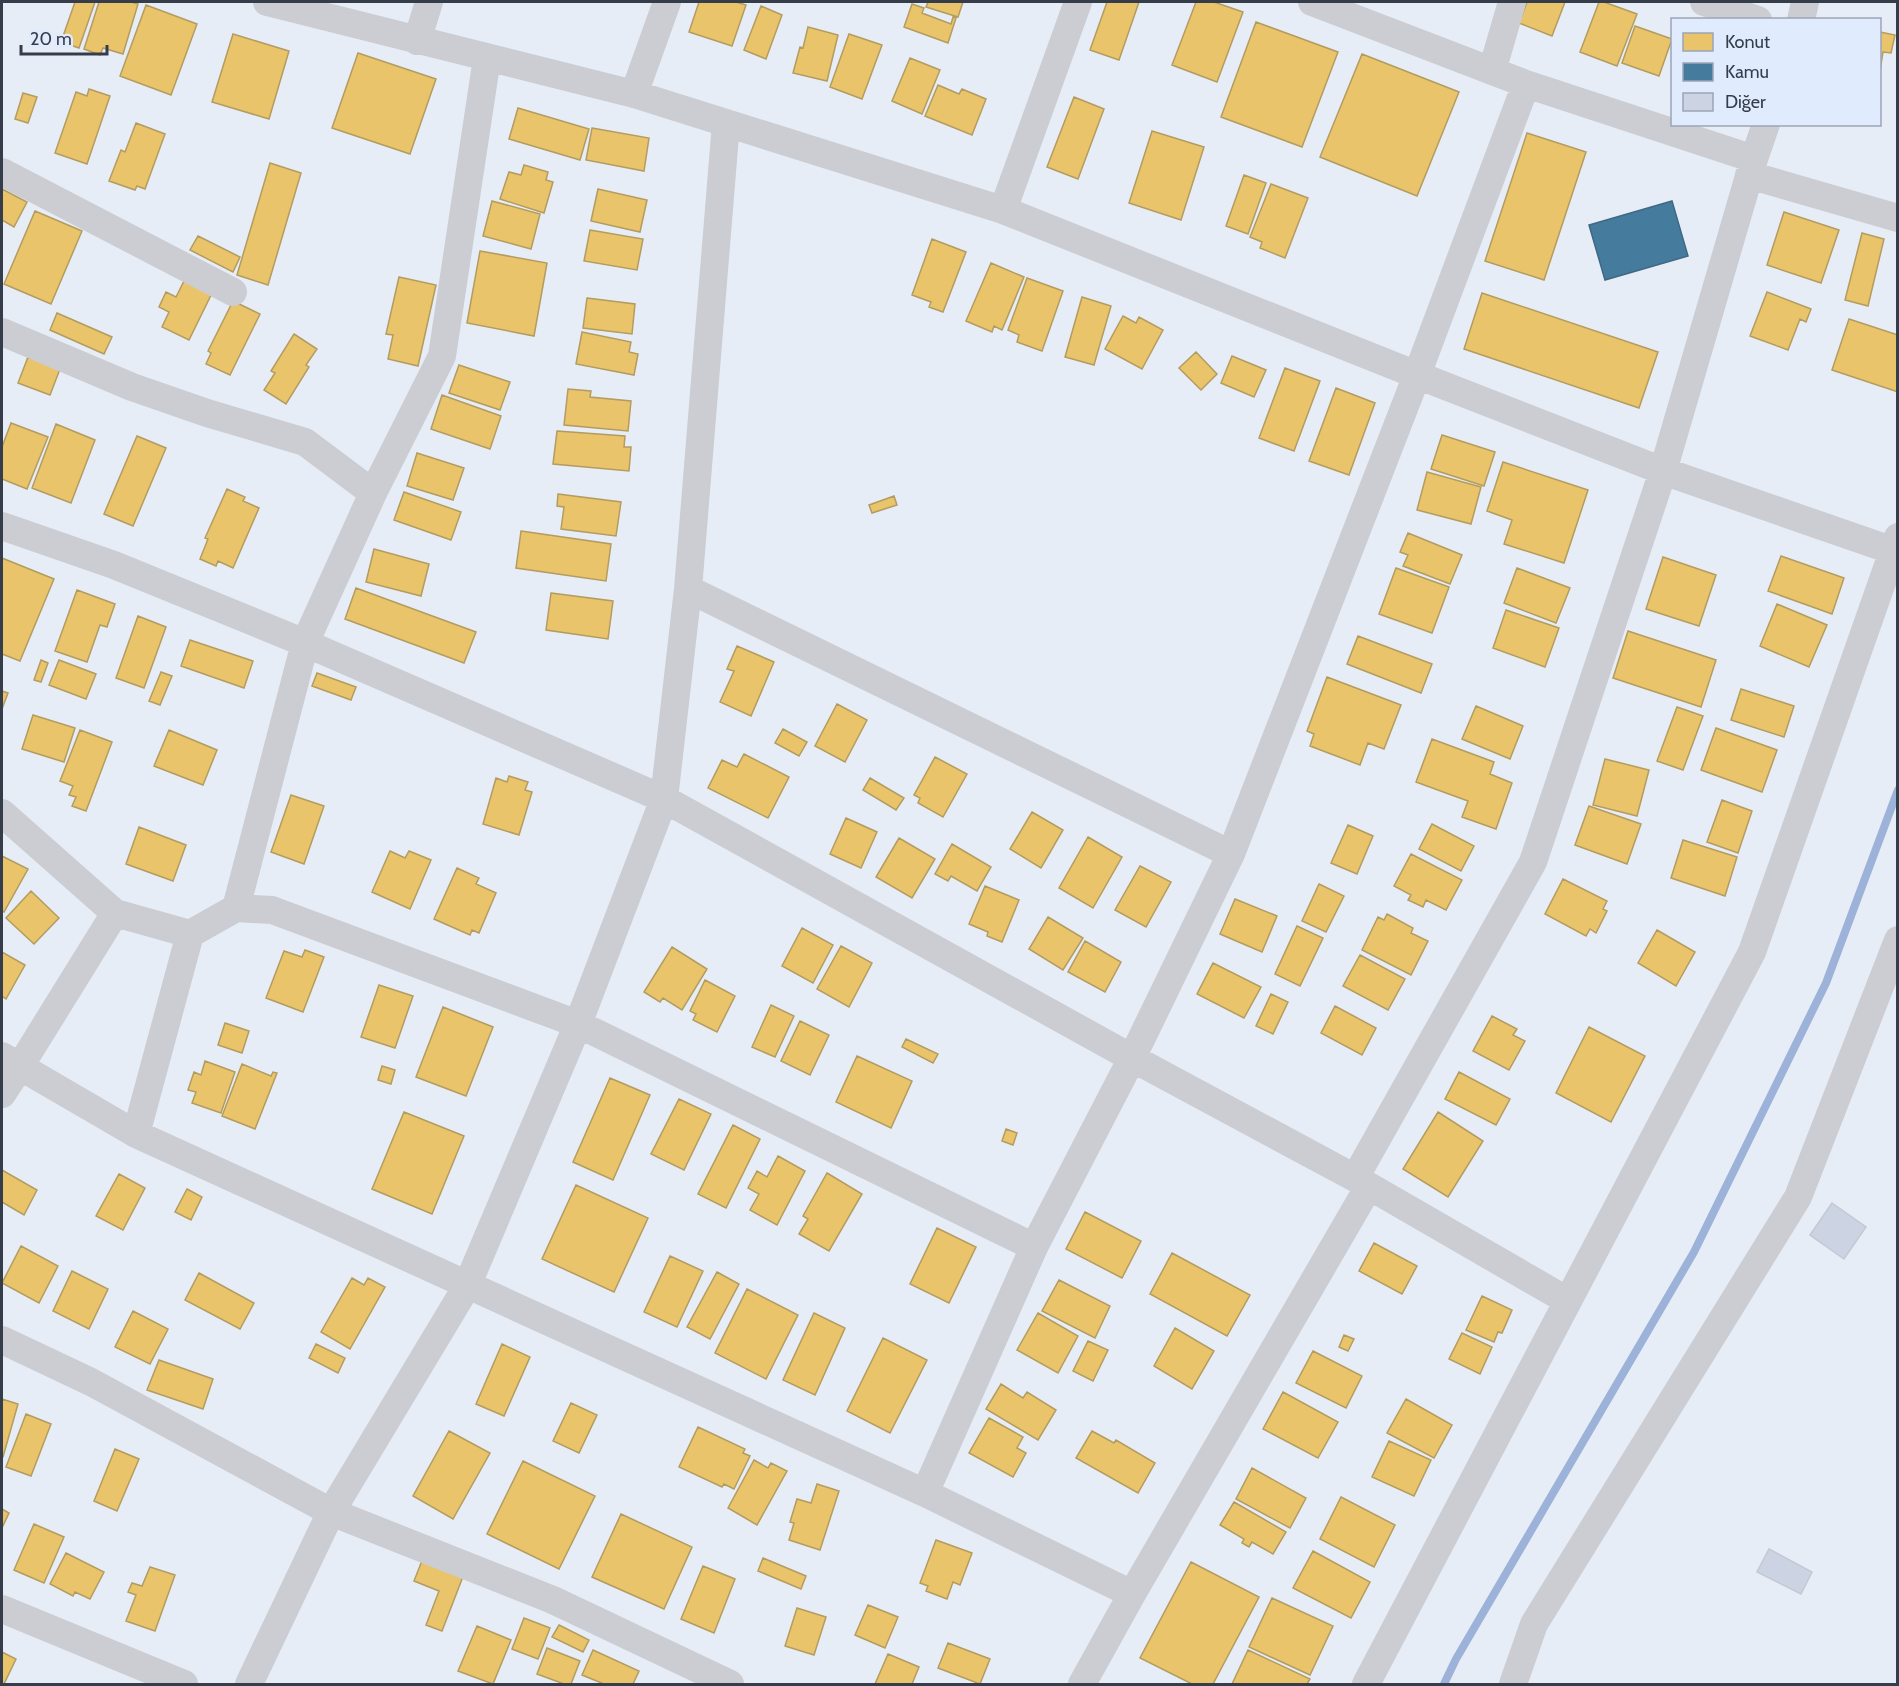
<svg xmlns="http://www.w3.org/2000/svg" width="1899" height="1686" font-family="Cabin,sans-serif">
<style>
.homes{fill:#e9c46a;stroke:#b39c60;stroke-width:1.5}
.public{fill:#457b9d;stroke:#406884;stroke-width:1.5}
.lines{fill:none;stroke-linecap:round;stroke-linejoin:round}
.stream{stroke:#9db2d8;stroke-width:8}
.building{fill:#ccd4e3;stroke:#c3c9d3;stroke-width:1.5}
.minor{stroke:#cbcdd2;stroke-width:28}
</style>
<rect width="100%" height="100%" fill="#e7edf7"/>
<path class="homes" d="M 75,2 L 95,2 L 79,48 L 61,42 Z
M 99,2 L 131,2 L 138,4 L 123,54 L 103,48 L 100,55 L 84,49 Z
M 699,2 L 736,2 L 746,5 L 732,46 L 689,32 Z
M 928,2 L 963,2 L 958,17 L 926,7 Z
M 1107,2 L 1139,2 L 1119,60 L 1090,50 Z
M 1196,2 L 1214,2 L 1243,12 L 1217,82 L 1172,65 Z
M 1527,2 L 1565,2 L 1552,36 L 1519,23 Z
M 1599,2 L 1604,2 L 1637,14 L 1617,66 L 1580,52 Z
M 912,4 L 924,8 L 922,13 L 951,24 L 953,17 L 956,18 L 948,43 L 904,27 Z
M 146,5 L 197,24 L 171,95 L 120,76 Z
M 761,6 L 782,15 L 766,59 L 744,50 Z
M 1256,22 L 1338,52 L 1302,147 L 1221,117 Z
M 1635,26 L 1672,39 L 1659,76 L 1622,63 Z
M 808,27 L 838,35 L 827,81 L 793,73 L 800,47 L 803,48 Z
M 1880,32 L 1895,35 L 1891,53 L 1883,52 L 1880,71 Z
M 233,34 L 289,51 L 269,119 L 212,102 Z
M 849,34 L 882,45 L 862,99 L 830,87 Z
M 358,53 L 436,79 L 410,154 L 332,128 Z
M 1362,54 L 1459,92 L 1417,196 L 1320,157 Z
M 910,58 L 940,70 L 922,114 L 892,101 Z
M 938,85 L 959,94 L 962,89 L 986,99 L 972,135 L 925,116 Z
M 89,89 L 110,96 L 87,164 L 55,153 L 76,92 L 87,96 Z
M 23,93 L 37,97 L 28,123 L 15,119 Z
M 1074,97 L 1104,109 L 1078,179 L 1047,167 Z
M 518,108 L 589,129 L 580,160 L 509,139 Z
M 136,123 L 165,134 L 145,189 L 137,186 L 135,190 L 109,181 L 121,150 L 125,152 Z
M 592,128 L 649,138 L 644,171 L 586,160 Z
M 1152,131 L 1204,147 L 1181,220 L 1129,203 Z
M 1527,133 L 1586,152 L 1544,280 L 1485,261 Z
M 270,163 L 301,173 L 268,285 L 237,275 Z
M 524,165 L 548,172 L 546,180 L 553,182 L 544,213 L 500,199 L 509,172 L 521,175 Z
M 1244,175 L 1266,183 L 1248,234 L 1226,226 Z
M 1271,184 L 1308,198 L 1285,258 L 1260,248 L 1262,242 L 1250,237 Z
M 2,189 L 27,202 L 14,227 L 2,220 Z
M 598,189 L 647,200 L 640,232 L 591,221 Z
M 492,201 L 540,214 L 531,249 L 483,236 Z
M 35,211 L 82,231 L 51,304 L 4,284 Z
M 1784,212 L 1839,230 L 1821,283 L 1767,265 Z
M 590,230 L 643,239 L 637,270 L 584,261 Z
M 1862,233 L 1884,239 L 1868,306 L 1845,300 Z
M 198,236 L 240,257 L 233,272 L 190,250 Z
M 932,239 L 966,252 L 943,312 L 929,307 L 931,302 L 912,295 Z
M 480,251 L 547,263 L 534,336 L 467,323 Z
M 991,263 L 1024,277 L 1002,330 L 994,326 L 992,332 L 966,321 Z
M 187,275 L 214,289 L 189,340 L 162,327 L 169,312 L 159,307 L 166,292 L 176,297 Z
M 399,277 L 436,285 L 418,366 L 388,359 L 393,335 L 386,334 Z
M 1027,278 L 1063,291 L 1042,351 L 1017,342 L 1019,335 L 1008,330 Z
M 1767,292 L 1811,309 L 1806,322 L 1800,319 L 1788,350 L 1750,336 Z
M 1482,293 L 1658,352 L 1639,408 L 1464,349 Z
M 1082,297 L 1111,306 L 1094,365 L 1065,357 Z
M 587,298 L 635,304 L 632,334 L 583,328 Z
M 233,301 L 260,314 L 230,375 L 206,364 L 211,353 L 208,351 Z
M 57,313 L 112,337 L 104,354 L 50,330 Z
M 1123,316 L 1136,323 L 1139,317 L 1163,330 L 1142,369 L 1105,349 Z
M 1849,319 L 1898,335 L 1898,392 L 1832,370 Z
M 582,332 L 631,342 L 629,352 L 638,354 L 634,375 L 576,364 Z
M 294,334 L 317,349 L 306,365 L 309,367 L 286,404 L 264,390 L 275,373 L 271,371 Z
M 1196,352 L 1217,374 L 1201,390 L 1179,368 Z
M 1232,356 L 1266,370 L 1254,397 L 1221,383 Z
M 28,357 L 60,369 L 50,395 L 18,383 Z
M 459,365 L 510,382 L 500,410 L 449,393 Z
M 1285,368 L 1320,381 L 1294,451 L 1259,438 Z
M 1336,388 L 1375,403 L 1349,475 L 1309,461 Z
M 568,389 L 591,391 L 590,397 L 631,401 L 628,431 L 564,425 Z
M 442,395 L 501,416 L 490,449 L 431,429 Z
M 11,423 L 48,437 L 27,489 L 2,479 L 2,447 Z
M 56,424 L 95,440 L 71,503 L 32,488 Z
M 557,431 L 625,436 L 624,447 L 631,447 L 629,471 L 553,464 Z
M 1442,435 L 1495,452 L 1484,486 L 1431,469 Z
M 137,436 L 166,448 L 133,526 L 104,514 Z
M 417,453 L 464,468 L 453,500 L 407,486 Z
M 1503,462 L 1588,490 L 1564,563 L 1504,544 L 1512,520 L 1487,511 Z
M 1427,472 L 1481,487 L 1471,524 L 1417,510 Z
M 227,489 L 245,497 L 243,501 L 259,508 L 233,568 L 218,561 L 216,566 L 200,559 L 208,539 L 205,538 Z
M 404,492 L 461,512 L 451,540 L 394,520 Z
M 558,494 L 621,502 L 616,536 L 561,529 L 564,507 L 557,506 Z
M 894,496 L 897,505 L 872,513 L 869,505 Z
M 521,531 L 611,544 L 606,581 L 516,568 Z
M 1408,533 L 1462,555 L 1450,584 L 1403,566 L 1408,555 L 1400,552 Z
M 374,549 L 429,564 L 421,596 L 366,582 Z
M 1781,556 L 1844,578 L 1832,614 L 1768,591 Z
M 1663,557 L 1716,575 L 1699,626 L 1646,609 Z
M 2,558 L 54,579 L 20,661 L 2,654 Z
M 1396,568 L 1449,587 L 1432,633 L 1379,614 Z
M 1517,568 L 1570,588 L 1556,623 L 1504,603 Z
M 356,588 L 476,632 L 464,663 L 345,619 Z
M 77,590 L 115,604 L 107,627 L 100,625 L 87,662 L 55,651 Z
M 551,593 L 613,601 L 608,639 L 546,630 Z
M 1777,604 L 1827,625 L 1809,667 L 1760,646 Z
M 1506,610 L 1559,628 L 1545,667 L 1493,648 Z
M 138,616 L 166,627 L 144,688 L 116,678 Z
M 1628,631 L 1716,660 L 1701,707 L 1613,678 Z
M 1358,636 L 1432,664 L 1421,693 L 1347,664 Z
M 190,640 L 253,661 L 244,688 L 181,666 Z
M 737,646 L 774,662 L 751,716 L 720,702 L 734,671 L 727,669 Z
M 41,660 L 48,663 L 41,682 L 34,680 Z
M 59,660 L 96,674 L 86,699 L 49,685 Z
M 161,672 L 172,676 L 160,705 L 149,701 Z
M 317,673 L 356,687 L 351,700 L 312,686 Z
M 1327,677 L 1401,705 L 1384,749 L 1368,743 L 1360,765 L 1310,746 L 1314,734 L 1307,731 Z
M 1741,689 L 1794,706 L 1784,737 L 1731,720 Z
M 2,691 L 8,693 L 2,709 Z
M 837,704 L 867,720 L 845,762 L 815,746 Z
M 1476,706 L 1523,726 L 1510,759 L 1462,739 Z
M 1677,707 L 1703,716 L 1683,770 L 1657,761 Z
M 33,715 L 75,728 L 64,762 L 22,749 Z
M 1716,728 L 1777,750 L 1762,792 L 1701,770 Z
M 783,729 L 807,742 L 799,756 L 775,743 Z
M 80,730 L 112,742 L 86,811 L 72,806 L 76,797 L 69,795 L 73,786 L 60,781 Z
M 169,730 L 217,750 L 203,785 L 154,766 Z
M 1432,739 L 1494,762 L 1490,774 L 1512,783 L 1496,829 L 1462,817 L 1468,801 L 1416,782 Z
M 744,754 L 789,777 L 768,818 L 708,788 L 722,760 L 737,767 Z
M 935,757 L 967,774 L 943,817 L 918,803 L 920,798 L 914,795 Z
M 1605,759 L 1649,770 L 1637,816 L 1593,805 Z
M 509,776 L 528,782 L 525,790 L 532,792 L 519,835 L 483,824 L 496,778 L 507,782 Z
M 870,778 L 904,798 L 896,810 L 863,790 Z
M 291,795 L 324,806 L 304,864 L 271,852 Z
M 1722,800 L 1752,811 L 1738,853 L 1707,842 Z
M 1589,806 L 1641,824 L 1627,864 L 1575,845 Z
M 1032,812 L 1063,830 L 1041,868 L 1010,849 Z
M 846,818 L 877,832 L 861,868 L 830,854 Z
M 1432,824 L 1474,846 L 1461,871 L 1419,849 Z
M 1348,825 L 1373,836 L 1357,874 L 1331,863 Z
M 139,827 L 186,845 L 173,881 L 126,864 Z
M 1088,837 L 1122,857 L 1093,908 L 1059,888 Z
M 899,838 L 935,859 L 912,898 L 876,877 Z
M 1683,840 L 1737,857 L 1725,896 L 1671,878 Z
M 952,844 L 991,867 L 977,891 L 951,876 L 948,881 L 935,874 Z
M 390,851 L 405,858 L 409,851 L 431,860 L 410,909 L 372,892 Z
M 1411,854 L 1462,880 L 1446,910 L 1426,900 L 1423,907 L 1408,900 L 1411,895 L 1394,886 Z
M 2,856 L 28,869 L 4,912 L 2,911 Z
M 1140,866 L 1171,882 L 1146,927 L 1115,910 Z
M 457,868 L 479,878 L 476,884 L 496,893 L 479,933 L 472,930 L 470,935 L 434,919 Z
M 1563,879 L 1607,901 L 1603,909 L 1607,911 L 1596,933 L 1590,929 L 1586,936 L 1545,914 Z
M 1319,884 L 1344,896 L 1326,932 L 1302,921 Z
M 985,886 L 1019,900 L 1002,942 L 987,936 L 988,932 L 969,924 Z
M 31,891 L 59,918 L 34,944 L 6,918 Z
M 1235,899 L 1277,916 L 1262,952 L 1220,934 Z
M 1387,914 L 1413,928 L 1411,933 L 1428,941 L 1411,975 L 1362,950 L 1378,917 L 1384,920 Z
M 1048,917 L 1083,938 L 1063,970 L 1029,949 Z
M 1297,926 L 1323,938 L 1300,986 L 1275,974 Z
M 802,928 L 833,945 L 813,983 L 782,966 Z
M 1657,930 L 1695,952 L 1676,986 L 1638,963 Z
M 1085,941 L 1121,962 L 1105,992 L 1068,972 Z
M 841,946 L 872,963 L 849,1007 L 817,989 Z
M 672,947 L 707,969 L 682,1010 L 663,998 L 660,1002 L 644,992 Z
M 305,950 L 324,957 L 303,1012 L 266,998 L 284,951 L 302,957 Z
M 2,952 L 25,965 L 6,999 L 2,996 Z
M 1360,955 L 1405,979 L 1388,1010 L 1343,986 Z
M 1213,963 L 1261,987 L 1244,1018 L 1197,994 Z
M 705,980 L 735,996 L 717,1032 L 693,1020 L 696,1014 L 690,1011 Z
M 379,985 L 413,996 L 395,1048 L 361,1037 Z
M 1271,994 L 1288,1002 L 1273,1034 L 1256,1026 Z
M 771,1005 L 794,1016 L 775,1057 L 752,1047 Z
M 1335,1006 L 1376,1028 L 1362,1055 L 1321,1033 Z
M 443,1007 L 493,1027 L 466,1096 L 416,1077 Z
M 1492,1016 L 1517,1029 L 1513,1035 L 1525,1041 L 1509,1070 L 1473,1051 Z
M 800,1021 L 829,1035 L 810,1075 L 781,1061 Z
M 225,1023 L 249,1031 L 242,1053 L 218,1045 Z
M 1589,1027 L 1645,1056 L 1611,1122 L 1556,1093 Z
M 906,1039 L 938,1054 L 933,1063 L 902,1047 Z
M 857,1056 L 912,1081 L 891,1128 L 836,1102 Z
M 205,1061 L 235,1072 L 221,1113 L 192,1103 L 196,1092 L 188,1090 L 194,1072 L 201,1075 Z
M 242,1064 L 271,1076 L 273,1072 L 277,1073 L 255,1129 L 222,1116 Z
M 382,1066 L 395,1070 L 391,1084 L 378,1080 Z
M 1459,1072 L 1510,1099 L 1496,1125 L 1445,1099 Z
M 610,1078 L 650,1095 L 613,1180 L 573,1162 Z
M 679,1099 L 711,1114 L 684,1170 L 651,1154 Z
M 404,1112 L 464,1136 L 432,1214 L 372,1189 Z
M 1438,1112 L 1483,1141 L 1448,1197 L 1403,1169 Z
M 733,1125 L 760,1139 L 726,1208 L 698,1194 Z
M 1006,1129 L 1017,1133 L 1013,1145 L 1002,1141 Z
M 778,1156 L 805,1171 L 777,1225 L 750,1210 L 759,1194 L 748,1188 L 757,1171 L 767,1177 Z
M 2,1170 L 37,1190 L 24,1215 L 2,1202 Z
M 827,1173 L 862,1194 L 829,1251 L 799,1234 L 808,1219 L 803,1216 Z
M 119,1174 L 145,1188 L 123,1230 L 96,1216 Z
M 576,1185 L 648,1218 L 614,1292 L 542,1259 Z
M 187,1189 L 202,1197 L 191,1220 L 175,1212 Z
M 1085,1212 L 1141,1241 L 1122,1278 L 1066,1249 Z
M 937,1228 L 976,1247 L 949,1303 L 910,1284 Z
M 1374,1243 L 1417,1266 L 1402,1294 L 1359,1271 Z
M 21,1246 L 58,1266 L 39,1303 L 2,1283 Z
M 1172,1253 L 1250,1295 L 1227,1336 L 1150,1294 Z
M 670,1256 L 703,1271 L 677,1327 L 644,1312 Z
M 72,1271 L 108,1289 L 89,1329 L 53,1311 Z
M 717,1272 L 739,1284 L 710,1339 L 687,1327 Z
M 199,1273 L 254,1303 L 240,1329 L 185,1300 Z
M 352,1278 L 364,1285 L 368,1278 L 385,1287 L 350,1349 L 321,1332 Z
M 1059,1280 L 1110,1306 L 1095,1338 L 1042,1311 Z
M 747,1289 L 798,1315 L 766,1379 L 715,1353 Z
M 1482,1296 L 1512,1310 L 1502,1333 L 1498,1332 L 1494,1342 L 1466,1330 Z
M 133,1311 L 168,1329 L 150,1364 L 115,1347 Z
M 814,1313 L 845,1328 L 815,1395 L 783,1380 Z
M 1038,1313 L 1078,1336 L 1058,1373 L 1017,1350 Z
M 1175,1328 L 1214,1351 L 1192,1389 L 1154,1366 Z
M 1462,1333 L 1492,1347 L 1480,1374 L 1449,1359 Z
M 1344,1335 L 1354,1339 L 1348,1351 L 1339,1347 Z
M 883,1338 L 927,1360 L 890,1433 L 847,1411 Z
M 1088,1341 L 1108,1350 L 1093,1381 L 1073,1371 Z
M 316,1344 L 345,1358 L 338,1373 L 309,1358 Z
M 502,1344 L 530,1357 L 504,1416 L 476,1404 Z
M 1313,1351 L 1362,1376 L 1346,1408 L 1296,1383 Z
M 159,1360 L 213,1379 L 203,1409 L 147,1390 Z
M 1001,1384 L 1023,1398 L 1027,1392 L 1056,1410 L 1038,1440 L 986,1409 Z
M 1283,1392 L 1338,1422 L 1318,1458 L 1263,1429 Z
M 2,1399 L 18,1404 L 3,1457 L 2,1457 Z
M 1406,1399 L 1452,1425 L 1434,1458 L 1387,1433 Z
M 571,1403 L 597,1415 L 579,1453 L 553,1441 Z
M 26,1414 L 51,1424 L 31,1476 L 6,1467 Z
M 989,1418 L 1023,1437 L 1017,1448 L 1026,1453 L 1013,1477 L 969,1453 Z
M 698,1427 L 745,1449 L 743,1453 L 750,1456 L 734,1489 L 724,1484 L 722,1487 L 679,1467 Z
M 449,1431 L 490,1453 L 453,1519 L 413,1496 Z
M 1092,1431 L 1114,1443 L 1116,1440 L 1155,1463 L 1138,1493 L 1076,1458 Z
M 1389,1441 L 1431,1460 L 1414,1496 L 1372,1477 Z
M 115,1449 L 139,1459 L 117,1511 L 94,1501 Z
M 754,1460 L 768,1468 L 771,1463 L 787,1471 L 757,1525 L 728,1508 Z
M 523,1461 L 595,1496 L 559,1569 L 487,1534 Z
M 1252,1468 L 1306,1498 L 1290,1528 L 1236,1499 Z
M 817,1484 L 839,1491 L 820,1550 L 789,1540 L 794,1523 L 790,1522 L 797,1499 L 811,1503 Z
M 1341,1497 L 1395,1525 L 1374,1567 L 1320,1539 Z
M 1234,1502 L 1286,1532 L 1273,1554 L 1252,1542 L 1249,1547 L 1242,1543 L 1244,1539 L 1220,1525 Z
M 2,1509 L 9,1513 L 2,1528 Z
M 621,1514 L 692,1547 L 664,1609 L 592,1577 Z
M 34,1524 L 64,1537 L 44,1583 L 14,1570 Z
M 936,1540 L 972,1553 L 960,1585 L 953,1582 L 947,1599 L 926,1591 L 928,1586 L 920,1583 Z
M 1313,1551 L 1370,1582 L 1351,1618 L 1293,1588 Z
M 66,1553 L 104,1572 L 90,1599 L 75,1592 L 73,1596 L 50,1584 Z
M 423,1558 L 464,1574 L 442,1631 L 426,1625 L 439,1591 L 414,1581 Z
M 763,1558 L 806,1576 L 801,1589 L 758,1571 Z
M 1191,1562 L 1259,1597 L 1213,1684 L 1192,1684 L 1140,1658 Z
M 703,1566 L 735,1579 L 714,1633 L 681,1619 Z
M 150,1567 L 175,1575 L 155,1631 L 126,1621 L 136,1595 L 128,1592 L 132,1583 L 142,1586 Z
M 1272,1598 L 1333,1626 L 1310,1675 L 1249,1647 Z
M 868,1605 L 898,1617 L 885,1648 L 855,1635 Z
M 797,1608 L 826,1617 L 814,1655 L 785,1646 Z
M 524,1618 L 550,1628 L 538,1659 L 512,1649 Z
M 559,1625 L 589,1640 L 583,1652 L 552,1637 Z
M 477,1626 L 511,1640 L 493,1684 L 458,1671 Z
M 948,1643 L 990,1659 L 980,1684 L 938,1668 Z
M 547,1648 L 580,1661 L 571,1684 L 564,1684 L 537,1674 Z
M 593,1650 L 639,1671 L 633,1684 L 604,1684 L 582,1675 Z
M 1248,1650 L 1310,1679 L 1307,1684 L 1232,1684 Z
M 2,1652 L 16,1659 L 4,1684 L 2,1684 Z
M 888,1654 L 919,1667 L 912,1684 L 875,1684 Z"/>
<path class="public" d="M 1672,201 L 1688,256 L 1605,280 L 1589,225 Z"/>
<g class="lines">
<path class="stream" d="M 1444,1684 L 1456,1659 L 1694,1252 L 1826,983 L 1898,790"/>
</g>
<path class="building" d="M 1832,1203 L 1866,1227 L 1844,1259 L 1810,1235 Z
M 1769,1549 L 1812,1572 L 1801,1594 L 1757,1572 Z"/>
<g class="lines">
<path class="minor" d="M 267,2 L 634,94 L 1003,210 L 1417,375 L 1663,471 L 1894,551
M 1312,2 L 1526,84 L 1754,159
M 1704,2 L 1758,20
M 1801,20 L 1805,2
M 417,41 L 429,2
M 1492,71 L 1512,2
M 634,94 L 667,2
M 2,172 L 233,292
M 1749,175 L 1898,218
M 1003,210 L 1078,2
M 2,332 L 132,387 L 207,413 L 305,442 L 373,493
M 2,526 L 114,565 L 305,643 L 664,799 L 1132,1058 L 1355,1178 L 1568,1301
M 688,589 L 1231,854
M 2,813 L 115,913 L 190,934 L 236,908 L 272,910 L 578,1024 L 1034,1247
M 236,908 L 305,643 L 373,493 L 442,356 L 487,58
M 2,1056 L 136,1134 L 925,1493 L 1132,1594
M 2,1094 L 19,1068 L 115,913
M 136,1134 L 190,934
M 1355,1178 L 1533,862 L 1663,471 L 1754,159 L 1766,124
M 2,1340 L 91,1382 L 331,1512 L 553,1600 L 730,1684
M 925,1493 L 1034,1247 L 1132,1058 L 1231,854 L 1417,375 L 1526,84
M 2,1609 L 184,1684
M 249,1684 L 331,1512 L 467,1286 L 578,1024 L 664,799 L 688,589 L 726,123
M 1082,1684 L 1132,1594 L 1369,1186
M 1366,1684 L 1752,952 L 1898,537
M 1513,1684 L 1534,1624 L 1798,1197 L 1898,940"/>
</g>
<rect width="1899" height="1686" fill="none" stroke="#363d4a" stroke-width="6"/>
<rect x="1671" y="18" width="210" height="108" fill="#e0ebfe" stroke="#9ca5b6" stroke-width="1.5"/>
<rect x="1683" y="33" width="30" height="18" fill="#e9c46a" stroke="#9ca5b6" stroke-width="1.5"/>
<text x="1725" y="48" font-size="18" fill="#363d4a">Konut</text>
<rect x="1683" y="63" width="30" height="18" fill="#457b9d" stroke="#9ca5b6" stroke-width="1.5"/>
<text x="1725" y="78" font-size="18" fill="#363d4a">Kamu</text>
<rect x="1683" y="93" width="30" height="18" fill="#ccd4e3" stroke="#9ca5b6" stroke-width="1.5"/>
<text x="1725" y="108" font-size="18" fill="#363d4a">Diğer</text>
<path d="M21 45v9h86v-9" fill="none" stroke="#363d4a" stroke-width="3"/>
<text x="30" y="45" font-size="18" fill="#363d4a" stroke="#e0ebfe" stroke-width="4.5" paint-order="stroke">20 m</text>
</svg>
